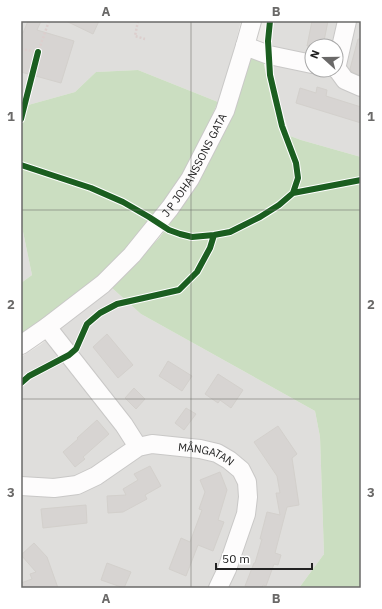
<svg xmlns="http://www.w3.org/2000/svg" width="382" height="609" font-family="'IBM Plex Sans',sans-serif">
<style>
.residential{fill:#dfdedc;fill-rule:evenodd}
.forest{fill:#cbdec1}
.building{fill:#d7d4d2;stroke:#d3d0cc}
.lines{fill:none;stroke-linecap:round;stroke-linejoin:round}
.minor-casing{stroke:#c9c8c7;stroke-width:20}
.path{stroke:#dccecd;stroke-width:2.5;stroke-dasharray:2 2;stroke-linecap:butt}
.minor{stroke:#fdfcfc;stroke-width:18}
.cycleway-casing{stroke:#fff;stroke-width:8}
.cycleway{stroke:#1b5e20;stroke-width:6}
.grid{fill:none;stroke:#6a6968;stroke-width:1;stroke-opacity:0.55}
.labels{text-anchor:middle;stroke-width:4;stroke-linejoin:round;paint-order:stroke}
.street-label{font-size:11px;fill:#222;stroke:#fff}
.neatline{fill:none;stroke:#6a6968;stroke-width:1.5}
.grid-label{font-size:13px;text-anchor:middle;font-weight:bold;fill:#6a6968}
</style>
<rect width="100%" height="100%" fill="#f0eeeb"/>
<path class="residential" d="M 21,21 L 241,21 L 229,69 L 218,102 L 138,70 L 96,72 L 75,92 L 21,107 Z
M 274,21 L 361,21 L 361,157 L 301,140 L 290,136 L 279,99 L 274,74 L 271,47 ZM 312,46 L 336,46 L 336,70 L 312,70 Z
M 21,222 L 32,275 L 21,283 Z
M 112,288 L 141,314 L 315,411 L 320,437 L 324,554 L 299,588 L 21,588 L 21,357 L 40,345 Z"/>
<path class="forest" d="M 250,58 L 263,60 L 272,103 L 282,133 L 301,140 L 361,157 L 361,588 L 299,588 L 324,554 L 320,437 L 315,411 L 141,314 L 112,288 L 160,237 L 179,211 L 196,182 Z
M 138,70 L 218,102 L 199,145 L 183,174 L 148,226 L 104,271 L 44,320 L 21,336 L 21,283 L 32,275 L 21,222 L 21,107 L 75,92 L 96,72 Z"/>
<path class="building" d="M 28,21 L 41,21 L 37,30 L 74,41 L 61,83 L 21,72 L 21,33 L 23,33 Z
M 66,21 L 99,21 L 93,34 Z
M 312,21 L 328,21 L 323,46 L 307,46 Z
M 358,39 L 361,39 L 361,76 L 352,72 L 350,69 Z
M 317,87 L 327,90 L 326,96 L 361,107 L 361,123 L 296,103 L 300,88 L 316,93 Z
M 107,334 L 133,365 L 118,378 L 93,347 Z
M 168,361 L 192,376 L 182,391 L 159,376 Z
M 218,374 L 243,390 L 231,408 L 220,400 L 218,403 L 205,394 Z
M 134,388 L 145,399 L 136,409 L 125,398 Z
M 186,408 L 196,414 L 184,430 L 175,423 Z
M 97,420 L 109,434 L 83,457 L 85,459 L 75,467 L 63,452 L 78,439 L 77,438 Z
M 278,426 L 297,454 L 292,458 L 299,505 L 287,507 L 275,553 L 281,555 L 278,565 L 274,564 L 266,586 L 263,585 L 262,588 L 251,588 L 245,586 L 254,563 L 255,563 L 262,539 L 260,539 L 267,512 L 280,515 L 276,493 L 280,493 L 277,476 L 254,442 Z
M 150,466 L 161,486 L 145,495 L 147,499 L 123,512 L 108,513 L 107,496 L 126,495 L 123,489 L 138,480 L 134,474 Z
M 220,472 L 227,490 L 218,520 L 224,522 L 213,551 L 198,545 L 186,576 L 169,569 L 181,538 L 190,542 L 202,510 L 199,509 L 205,492 L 200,480 Z
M 86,505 L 87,523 L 43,528 L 41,509 Z
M 34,543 L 47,557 L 58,588 L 21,588 L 21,583 L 32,579 L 30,574 L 36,572 L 21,555 Z
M 107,563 L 131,572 L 124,588 L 101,580 Z"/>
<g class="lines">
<defs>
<g id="minor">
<path d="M 245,46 L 269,55 L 312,64"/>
<path d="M 336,69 L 347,21"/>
<path d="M 337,69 L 345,80 L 361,87"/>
<path d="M 47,327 L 124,425 L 138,447"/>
<path id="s1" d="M 21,345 L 47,327 L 103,284 L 132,255 L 170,208 L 190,179 L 225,111 L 245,46 L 252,21"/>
<path id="s2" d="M 21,486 L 54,488 L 77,485 L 96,476 L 138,447 L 152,444 L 200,449 L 217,453 L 229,460 L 241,470 L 247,482 L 248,497 L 246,514 L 227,569 L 218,588"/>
</g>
</defs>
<use href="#minor" class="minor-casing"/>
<path class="path" d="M 138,21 L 135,36 L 145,39
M 21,49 L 38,52 L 49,21"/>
<use href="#minor" class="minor"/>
<defs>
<path id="cycleway" d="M 270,21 L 268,41 L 270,75 L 282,126 L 296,163 L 298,178 L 293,193
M 21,119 L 38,52
M 21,165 L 91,188 L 123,202 L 149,217 L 169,230 L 180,234 L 192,237 L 214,235 L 230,232 L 260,217 L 279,205 L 293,193 L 361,180
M 21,383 L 29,376 L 69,355 L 76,349 L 87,324 L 100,313 L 117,304 L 179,290 L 197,272 L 210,248 L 214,235"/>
</defs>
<use href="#cycleway" class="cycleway-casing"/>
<use href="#cycleway" class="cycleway"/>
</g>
<path class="grid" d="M 191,21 L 191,588M 21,210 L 361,210M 21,399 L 361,399"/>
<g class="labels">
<g class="street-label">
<text dy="4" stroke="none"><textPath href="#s1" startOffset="253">J P JOHANSSONS GATA</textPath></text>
<text dy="4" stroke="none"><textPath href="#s2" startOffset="198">MÅNGATAN</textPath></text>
</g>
</g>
<rect width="382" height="609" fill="none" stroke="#ffffff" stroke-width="44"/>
<g transform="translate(324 58) rotate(291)"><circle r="19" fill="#ffffff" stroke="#a7a7a7"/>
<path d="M0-3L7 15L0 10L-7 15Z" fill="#6a6968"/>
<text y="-6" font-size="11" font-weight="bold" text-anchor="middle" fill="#222222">N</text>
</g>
<path d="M216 563v6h96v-6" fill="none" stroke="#222222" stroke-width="2"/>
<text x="222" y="563" font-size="12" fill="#222222" stroke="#ffffff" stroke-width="3" paint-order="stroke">50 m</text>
<rect x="22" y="22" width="338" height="565" class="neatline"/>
<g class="grid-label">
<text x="106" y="16">A</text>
<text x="276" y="16">B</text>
<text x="11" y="121">1</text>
<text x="371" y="121">1</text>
<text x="11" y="309">2</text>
<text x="371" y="309">2</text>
<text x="11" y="497">3</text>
<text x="371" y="497">3</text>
<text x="106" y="603">A</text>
<text x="276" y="603">B</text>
</g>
</svg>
